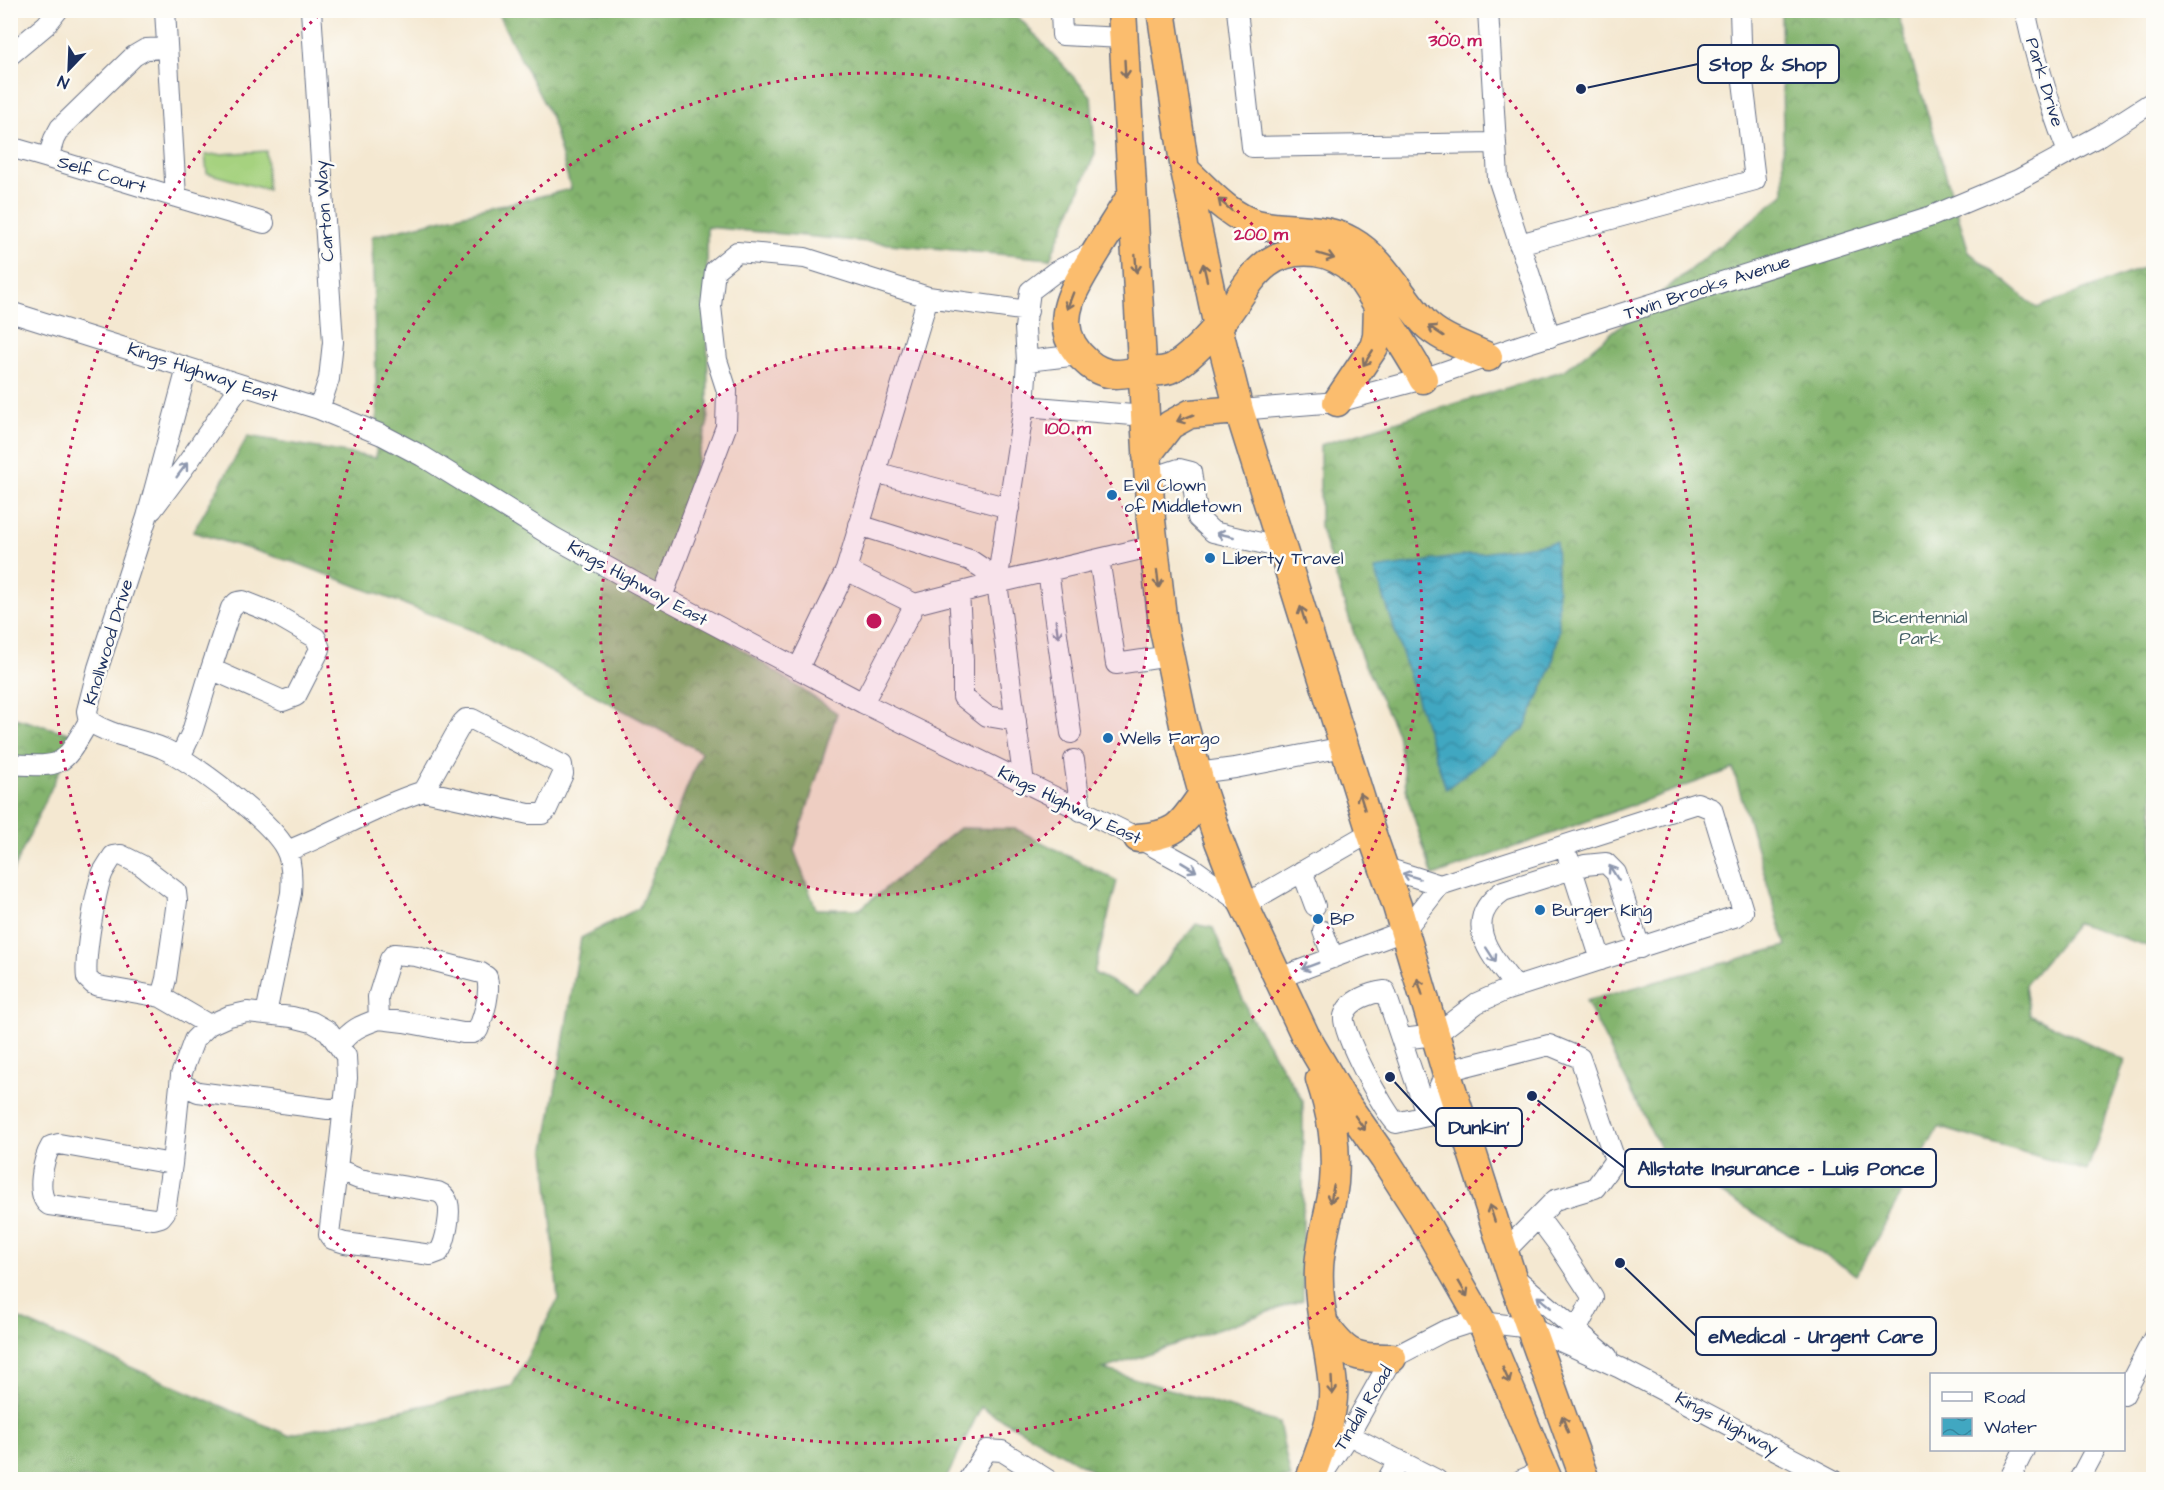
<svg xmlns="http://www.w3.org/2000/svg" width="2164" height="1490" font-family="'Architects Daughter',sans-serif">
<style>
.green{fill:#a6d27f;stroke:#60806e;stroke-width:1.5}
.forest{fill:url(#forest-crowns);stroke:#507266;stroke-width:1.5}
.water{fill:url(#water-waves);stroke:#2e6b90;stroke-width:1.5}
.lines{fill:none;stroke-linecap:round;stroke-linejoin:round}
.minor-casing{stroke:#677086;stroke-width:22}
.highway-casing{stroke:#677086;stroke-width:31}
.minor{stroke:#fff;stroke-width:20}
.highway{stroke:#fbbd6e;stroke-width:28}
.oneway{stroke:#806f65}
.oneway2{stroke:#8d97ae}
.ring{fill:none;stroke:#c2185b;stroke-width:3;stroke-dasharray:3 6}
.poi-dot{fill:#1f6fb2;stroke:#fdfcf7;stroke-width:2}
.labels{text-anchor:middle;stroke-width:5;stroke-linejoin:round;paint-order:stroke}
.street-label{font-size:18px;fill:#1b2f5e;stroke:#fdfcf7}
.poi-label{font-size:18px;fill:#1b2f5e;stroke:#fdfcf7;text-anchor:start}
.park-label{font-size:18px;fill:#456068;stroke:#fdfcf7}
.centre{fill:#c2185b;stroke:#fdfcf7;stroke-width:3}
.ring-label{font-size:18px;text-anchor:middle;font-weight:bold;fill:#c2185b;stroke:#fdfcf7;stroke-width:5;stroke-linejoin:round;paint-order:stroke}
.leader{fill:none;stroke:#1b2f5e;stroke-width:2}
.callout-dot{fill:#1b2f5e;stroke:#fdfcf7;stroke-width:2}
.callout{fill:#fdfcf7;stroke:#1b2f5e;stroke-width:2}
.callout-label{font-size:20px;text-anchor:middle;font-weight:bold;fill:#1b2f5e}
</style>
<defs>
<pattern id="forest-crowns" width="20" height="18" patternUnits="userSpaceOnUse" patternTransform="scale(1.5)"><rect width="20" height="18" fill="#84b46e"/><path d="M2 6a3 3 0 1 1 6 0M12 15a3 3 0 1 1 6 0" fill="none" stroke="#6b935e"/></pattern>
<pattern id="water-waves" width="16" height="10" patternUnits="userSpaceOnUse" patternTransform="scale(1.5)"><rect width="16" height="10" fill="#41a7c1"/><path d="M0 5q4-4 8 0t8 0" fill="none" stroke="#3688a0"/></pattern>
</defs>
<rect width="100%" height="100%" fill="#fdfcf7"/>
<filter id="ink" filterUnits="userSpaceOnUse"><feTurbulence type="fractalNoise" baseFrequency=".0167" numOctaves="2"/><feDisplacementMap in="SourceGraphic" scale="12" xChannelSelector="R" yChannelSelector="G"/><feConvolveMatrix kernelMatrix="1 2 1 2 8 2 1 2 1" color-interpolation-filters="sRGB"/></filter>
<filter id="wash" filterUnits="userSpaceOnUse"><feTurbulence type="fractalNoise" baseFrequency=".008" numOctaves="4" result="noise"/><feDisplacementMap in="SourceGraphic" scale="24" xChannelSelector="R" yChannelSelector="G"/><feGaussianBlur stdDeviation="1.35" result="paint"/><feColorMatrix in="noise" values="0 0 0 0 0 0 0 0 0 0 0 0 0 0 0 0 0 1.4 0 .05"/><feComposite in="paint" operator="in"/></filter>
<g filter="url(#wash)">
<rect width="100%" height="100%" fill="#f4e8d1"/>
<path class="green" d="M 266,151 L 268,190 L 207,173 L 205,155 Z"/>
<path class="forest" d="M 496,11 L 1013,11 L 1091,96 L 1095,154 L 1050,259 L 707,227 L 708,422 L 660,594 L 837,713 L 794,850 L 816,909 L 860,909 L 959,828 L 1016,829 L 1117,881 L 1094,973 L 1138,995 L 1196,924 L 1213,928 L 1249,1014 L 1303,1101 L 1303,1300 L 1104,1369 L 1279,1423 L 1291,1479 L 1106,1479 L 981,1407 L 946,1479 L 11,1479 L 10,1315 L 288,1435 L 512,1386 L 558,1299 L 545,1149 L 581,938 L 639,908 L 701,752 L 477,632 L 299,564 L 193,532 L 248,436 L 376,458 L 377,412 L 372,236 L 571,189 L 551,117 Z
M 1781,11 L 1897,11 L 1969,252 L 2037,308 L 2153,264 L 2153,948 L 2077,923 L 2025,985 L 2029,1014 L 2125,1061 L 2087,1171 L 1938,1127 L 1857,1275 L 1666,1160 L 1586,1001 L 1786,946 L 1733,769 L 1433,876 L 1408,799 L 1397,733 L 1362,659 L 1320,527 L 1320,445 L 1565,370 L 1784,194 Z
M 11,717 L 76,735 L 11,875 Z"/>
<path class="water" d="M 1556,542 L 1559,630 L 1552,666 L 1524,729 L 1446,789 L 1375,569 Z"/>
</g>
<g filter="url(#ink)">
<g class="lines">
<defs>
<path id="minor" d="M 165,10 L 176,197 L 48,158 L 54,139 L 60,128 L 134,56 L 146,49 L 167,48
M 311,10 L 333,342 L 329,379 L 319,409
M 1061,10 L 1062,35 L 1123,38
M 1237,10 L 1252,147 L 1496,143
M 1488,10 L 1498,178 L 1550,337
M 2025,10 C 2036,60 2049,106 2068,152
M 10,55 L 46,25 L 58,10
M 10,147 L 48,158
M 176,197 L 264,223
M 1519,244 L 1755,180 L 1742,73 L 1740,10
M 10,312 L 319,409 L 382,435 L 422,456 L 553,537 L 636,583 L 863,703 L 1138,838 L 1191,867 L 1244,905 L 1371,832
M 1027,361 L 1079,355
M 187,368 L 147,517 L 98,668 L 87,711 L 89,721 C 110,736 138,738 162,748 C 191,761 270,820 285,848 C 292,860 292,880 291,893 L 266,1014
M 1024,406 L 1145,416
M 1239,410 L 1337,402 L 1423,379 L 1525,344 L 1932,216 L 2018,180 L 2101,135 L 2154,101
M 875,472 L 1009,508
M 1149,479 L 1179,469 L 1191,472 L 1198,518 L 1213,532 L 1282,548
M 152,510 L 188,462 L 241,385
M 859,525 L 970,560 L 982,568 L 997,583
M 1099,559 L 1116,664 L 1170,656
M 846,570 L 928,297
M 1048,571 L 1071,733
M 997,583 L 1024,406 L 1027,361 L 1025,328 L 1030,291 L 1055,272 L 1094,252
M 959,593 L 963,660 L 963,697 L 987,716 L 1016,721
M 662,597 L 726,427 L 727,391 L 717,360 L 711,306 L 715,270 L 737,252 L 805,258 L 928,297 L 1028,311
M 243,601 L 271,612 L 316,638 L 320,649 L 296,696 L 283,701 L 211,669 L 231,608 L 237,602 Z
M 798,669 L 846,570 L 915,604
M 863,703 L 915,604 L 997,583
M 466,719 L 472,719 L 562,765 L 563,774 L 546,811 L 542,814 L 529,814 L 424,791 L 462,723 Z
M 180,757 L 192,732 L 211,669
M 1074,760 L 1081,811
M 10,764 C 65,767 61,768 89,721
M 1197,773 L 1235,768 L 1344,747
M 1024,783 L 997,583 L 1154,546
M 287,851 C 334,833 376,806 424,791
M 121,855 L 141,865 L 176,892 L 177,901 L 166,979 L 161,997 L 98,986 L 93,984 L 87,978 C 84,959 95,891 103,872 C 106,867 109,862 113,856 Z
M 1568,857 L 1601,960
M 1383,867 L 1440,885
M 1302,871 L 1315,906
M 1323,931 L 1333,958
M 394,954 L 416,956 L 481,973 L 487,977 C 491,994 484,1015 478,1030 L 473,1033 L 463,1033 L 404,1022 L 379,1019 L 378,997 L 390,959 Z
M 1279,978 L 1404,931 L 1440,885 L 1697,803 L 1712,809 L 1743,911 L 1737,916 L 1504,991 L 1477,1003 L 1435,1035 L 1402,1039
M 1516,987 C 1492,957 1459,922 1503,891 L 1585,865 L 1606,863 L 1616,873 L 1640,948
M 161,997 L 209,1025
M 339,1045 C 352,1029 359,1026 379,1019
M 181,1084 L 198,1092 L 328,1109 L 343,1108
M 1427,1116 L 1385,991 C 1371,993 1349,999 1344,1016 C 1340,1030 1384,1111 1396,1123 L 1427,1116 L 1446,1071 L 1549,1045 L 1580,1058 L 1615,1160 L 1595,1188 L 1555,1200 L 1504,1252
M 59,1144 L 172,1164 L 165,1212 L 161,1217 L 154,1219 L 49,1205 C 35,1196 43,1159 51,1146 Z
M 172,1164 L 181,1075 L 194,1040 L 209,1025 L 229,1016 L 247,1012 L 292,1017 L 312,1022 L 328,1031 L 346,1056 L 347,1078 L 337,1170
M 337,1170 L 359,1179 L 438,1192 C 443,1194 446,1197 448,1203 C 451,1213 446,1243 439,1252 L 431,1255 L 345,1243 L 332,1239 L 329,1235 Z
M 1538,1217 L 1558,1244 L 1593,1298 L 1577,1329
M 1513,1276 L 1607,1356
M 2124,1395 L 2154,1337
M 1349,1435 L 1437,1480
M 968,1480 L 987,1450 L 1002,1451 L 1048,1480
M 1319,1480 L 1351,1431 L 1392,1358 L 1444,1331 L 1466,1324 L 1482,1322 L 1531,1328 L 1620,1368 L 1833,1480
M 1387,1480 L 1399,1460
M 1521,1480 L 1544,1470
M 2009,1480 L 2024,1450
M 2079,1480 L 2095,1450"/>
<path id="highway" d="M 1122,10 L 1151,520 L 1163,625 L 1184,725 L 1203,794 L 1219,841 L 1244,905 L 1305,1035 L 1342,1098 L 1384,1158 L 1421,1216 L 1482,1322 L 1548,1480
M 1161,10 L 1185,170 L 1218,327 L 1239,410 L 1371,832 L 1397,906 L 1446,1071 L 1511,1274 L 1585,1480
M 1185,170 C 1206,189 1229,217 1257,224 C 1287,232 1324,225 1351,241 C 1383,259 1400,296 1424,322 C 1440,339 1467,347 1488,357
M 1131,196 C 1114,224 1095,252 1079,281 C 1062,311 1059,338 1087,362 C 1094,369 1106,374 1116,374 C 1123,374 1131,372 1138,372 C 1150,370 1162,374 1174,367 C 1189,358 1205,341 1217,327 C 1247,293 1257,246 1315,252 C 1330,254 1345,262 1355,272 C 1366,283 1372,297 1380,309 C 1395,333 1410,355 1423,379
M 1337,402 L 1374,347 L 1377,336 L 1378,306
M 1147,455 L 1170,425 L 1190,414 L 1239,410
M 1138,838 C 1179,834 1181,825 1203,794
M 1323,1323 C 1347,1356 1353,1358 1392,1358
M 1310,1480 C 1319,1450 1335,1418 1333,1387 C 1330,1347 1317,1309 1319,1268 C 1320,1240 1331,1211 1334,1183 C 1337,1145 1332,1115 1320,1079"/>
</defs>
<use href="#minor" class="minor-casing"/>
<use href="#highway" class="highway-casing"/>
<use href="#minor" class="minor"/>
<use href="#highway" class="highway"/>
</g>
<defs><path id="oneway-shaft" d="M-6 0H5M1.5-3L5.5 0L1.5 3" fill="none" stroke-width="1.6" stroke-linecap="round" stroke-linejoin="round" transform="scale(1.5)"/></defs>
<g class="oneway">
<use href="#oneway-shaft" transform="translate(1125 69) rotate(87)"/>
<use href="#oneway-shaft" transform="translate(1225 205) rotate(-139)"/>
<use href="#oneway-shaft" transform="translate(1326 256) rotate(17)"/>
<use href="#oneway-shaft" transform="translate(1136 264) rotate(86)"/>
<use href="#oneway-shaft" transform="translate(1205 272) rotate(-103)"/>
<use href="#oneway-shaft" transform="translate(1070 301) rotate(111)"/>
<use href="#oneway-shaft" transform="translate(1436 331) rotate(-146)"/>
<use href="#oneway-shaft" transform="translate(1368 358) rotate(122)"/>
<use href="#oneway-shaft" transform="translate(1185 418) rotate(158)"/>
<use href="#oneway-shaft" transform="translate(1158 579) rotate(83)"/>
<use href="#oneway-shaft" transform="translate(1303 615) rotate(-107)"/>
<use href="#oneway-shaft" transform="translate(1362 801) rotate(-107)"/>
<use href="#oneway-shaft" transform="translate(1420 987) rotate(-107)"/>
<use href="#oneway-shaft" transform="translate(1360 1123) rotate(55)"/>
<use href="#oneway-shaft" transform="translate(1332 1194) rotate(100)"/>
<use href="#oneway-shaft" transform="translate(1492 1213) rotate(-108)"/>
<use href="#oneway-shaft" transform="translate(1463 1289) rotate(60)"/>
<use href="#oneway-shaft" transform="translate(1506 1375) rotate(66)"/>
<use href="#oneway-shaft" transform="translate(1332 1386) rotate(87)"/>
<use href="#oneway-shaft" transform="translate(1565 1424) rotate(-110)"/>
</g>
<g class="oneway2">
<use href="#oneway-shaft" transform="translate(182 470) rotate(-53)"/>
<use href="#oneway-shaft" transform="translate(1225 535) rotate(-167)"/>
<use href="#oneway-shaft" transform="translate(1057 629) rotate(82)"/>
<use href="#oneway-shaft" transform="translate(1189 867) rotate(31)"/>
<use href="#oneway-shaft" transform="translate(1614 873) rotate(-122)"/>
<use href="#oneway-shaft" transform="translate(1411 876) rotate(-163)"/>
<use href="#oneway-shaft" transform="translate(1491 955) rotate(57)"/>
<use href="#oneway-shaft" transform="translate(1310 966) rotate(159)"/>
<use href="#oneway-shaft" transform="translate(1544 1302) rotate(-140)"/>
</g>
</g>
<circle cx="874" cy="621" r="274" fill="#c2185b" fill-opacity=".12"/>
<g class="ring">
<circle cx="874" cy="621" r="274"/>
<circle cx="874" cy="621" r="548"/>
<path d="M1429 15A822 822 0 1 1 319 15"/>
</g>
<g class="poi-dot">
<circle cx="1112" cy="495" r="6"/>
<circle cx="1210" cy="558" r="6"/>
<circle cx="1108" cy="738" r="6"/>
<circle cx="1540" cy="910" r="6"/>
<circle cx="1318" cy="919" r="6"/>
</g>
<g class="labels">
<g class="street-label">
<text transform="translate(2045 82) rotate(73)" y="6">Park Drive</text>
<text transform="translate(102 174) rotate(17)" y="6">Self Court</text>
<text transform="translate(324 211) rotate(-94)" y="6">Carton Way</text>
<text transform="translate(1707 287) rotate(-18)" y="6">Twin Brooks Avenue</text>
<text transform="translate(203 372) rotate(18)" y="6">Kings Highway East</text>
<text transform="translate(638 583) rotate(29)" y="6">Kings Highway East</text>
<text transform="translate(108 642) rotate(-73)" y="6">Knollwood Drive</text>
<text transform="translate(1070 805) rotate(26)" y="6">Kings Highway East</text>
<text transform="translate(1363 1408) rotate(-59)" y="6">Tindall Road</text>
<text transform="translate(1727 1423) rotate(28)" y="6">Kings Highway</text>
</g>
<g class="poi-label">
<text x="1124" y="491">Evil Clown<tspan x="1124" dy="21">of Middletown</tspan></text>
<text x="1222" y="564">Liberty Travel</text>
<text x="1120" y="744">Wells Fargo</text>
<text x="1552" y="916">Burger King</text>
<text x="1330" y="925">BP</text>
</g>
<g class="park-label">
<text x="1920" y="623">Bicentennial<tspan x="1920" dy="21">Park</tspan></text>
</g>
</g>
<circle cx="874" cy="621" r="9" class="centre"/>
<g class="ring-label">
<text x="1455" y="46">300 m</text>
<text x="1261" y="240">200 m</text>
<text x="1068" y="434">100 m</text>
</g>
<path class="leader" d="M1581 89L1698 64M1390 1077L1436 1127M1532 1096L1625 1168M1620 1263L1696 1336"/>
<g class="callout-dot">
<circle cx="1581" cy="89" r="6"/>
<circle cx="1390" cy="1077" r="6"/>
<circle cx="1532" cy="1096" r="6"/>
<circle cx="1620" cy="1263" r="6"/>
</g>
<g class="callout">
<rect x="1698" y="45" width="141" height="38" rx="6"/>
<rect x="1436" y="1108" width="86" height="38" rx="6"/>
<rect x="1625" y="1149" width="311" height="38" rx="6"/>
<rect x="1696" y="1317" width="240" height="38" rx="6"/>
</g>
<g class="callout-label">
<text x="1768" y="71">Stop &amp; Shop</text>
<text x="1479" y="1134">Dunkin'</text>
<text x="1781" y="1175">Allstate Insurance - Luis Ponce</text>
<text x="1816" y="1343">eMedical - Urgent Care</text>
</g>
<rect width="2164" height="1490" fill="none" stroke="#fdfcf7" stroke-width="36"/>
<rect x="1930" y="1373" width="195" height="78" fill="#fdfcf7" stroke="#a3aaba" stroke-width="1.5"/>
<rect x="1942" y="1392" width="30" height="9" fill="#ffffff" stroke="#a3aaba" stroke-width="1.5"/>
<text x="1984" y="1403" font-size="18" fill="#1b2f5e">Road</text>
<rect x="1942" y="1418" width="30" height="18" fill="url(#water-waves)" stroke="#a3aaba" stroke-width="1.5"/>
<text x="1984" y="1433" font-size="18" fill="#1b2f5e">Water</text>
<g transform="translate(69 69) rotate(203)" stroke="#fdfcf7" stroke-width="4.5" paint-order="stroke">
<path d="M0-4.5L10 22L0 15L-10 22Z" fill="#1b2f5e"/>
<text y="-9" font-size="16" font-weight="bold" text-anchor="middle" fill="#1b2f5e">N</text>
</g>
</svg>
